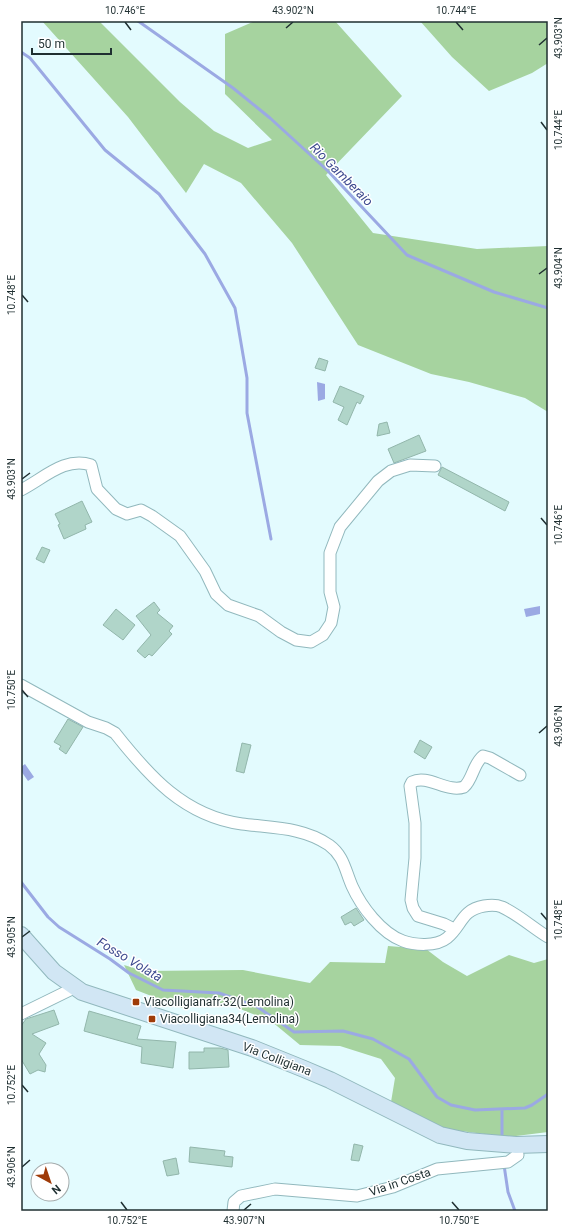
<svg xmlns="http://www.w3.org/2000/svg" width="569" height="1232" font-family="Roboto,sans-serif">
<style>
.forest{fill:#a6d39f}
.water{fill:#9ba9e3}
.lines{fill:none;stroke-linecap:round;stroke-linejoin:round}
.stream{stroke:#9ba9e3;stroke-width:3}
.building{fill:#b0d5c9;stroke:#92b6ab}
.street-casing{stroke:#91b8bd;stroke-width:13}
.secondary-casing{stroke:#91b8bd;stroke-width:18}
.street{stroke:#fff;stroke-width:11}
.secondary{stroke:#d1e6f4;stroke-width:16}
.ticks{fill:none;stroke:#1f2f31;stroke-width:1.5}
.poi-dot{fill:#9f3b08;stroke:#fff;stroke-width:1.5}
.labels{text-anchor:middle;stroke-width:3;stroke-linejoin:round;paint-order:stroke}
.poi-label{font-size:12px;fill:#1f2f31;stroke:#fff;text-anchor:start}
.street-label{font-size:12px;fill:#1f2f31;stroke:#fff}
.water-label{font-size:13px;font-style:italic;fill:#3c498e;stroke:#fff}
.neatline{fill:none;stroke:#1f2f31;stroke-width:1.5}
.ticks-label{font-size:10px;text-anchor:middle;fill:#1f2f31}
</style>
<rect width="100%" height="100%" fill="#e3fbfe"/>
<path class="forest" d="M 42,21 L 99,21 L 180,102 L 214,131 L 248,148 L 272,140 L 225,94 L 225,34 L 255,21 L 335,21 L 402,96 L 326,175 L 373,233 L 477,249 L 548,246 L 548,412 L 525,398 L 469,382 L 431,374 L 358,345 L 292,243 L 241,183 L 204,164 L 186,193 L 128,117 Z
M 420,21 L 548,21 L 548,63 L 532,73 L 489,91 L 452,57 Z
M 388,946 L 426,949 L 443,962 L 467,976 L 509,955 L 534,963 L 548,959 L 548,1132 L 508,1137 L 445,1129 L 391,1102 L 395,1078 L 381,1059 L 340,1046 L 300,1045 L 271,1021 L 225,1003 L 182,1008 L 136,990 L 124,965 L 144,971 L 243,970 L 310,983 L 330,962 L 385,963 Z"/>
<path class="water" d="M 317,382 L 325,384 L 325,399 L 318,401 Z
M 540,606 L 540,614 L 526,617 L 524,609 Z
M 25,764 L 34,777 L 28,781 L 21,771 L 21,767 Z"/>
<g class="lines">
<path class="stream" d="M 138,21 L 233,88 L 270,118 L 328,171 L 407,255 L 494,292 L 548,308
M 21,52 L 30,58 L 105,150 L 159,194 L 205,254 L 235,308 L 247,378 L 247,413 L 271,539
M 21,882 L 48,917 L 59,927 L 110,959 L 129,973 L 163,990 L 219,993 L 256,1006 L 294,1032 L 343,1031 L 373,1039 L 409,1059 L 437,1097 L 451,1105 L 475,1110 L 525,1108 L 532,1105 L 548,1094
M 502,1109 L 502,1139
M 504,1165 L 508,1192 L 515,1211"/>
</g>
<path class="building" d="M 319,358 L 328,361 L 325,371 L 315,368 Z
M 340,386 L 364,396 L 360,404 L 357,402 L 347,425 L 338,420 L 344,407 L 333,402 Z
M 387,422 L 390,433 L 377,436 L 379,424 Z
M 419,435 L 426,451 L 394,463 L 388,449 Z
M 442,467 L 509,502 L 505,511 L 438,475 Z
M 82,501 L 92,522 L 85,525 L 86,529 L 64,539 L 58,525 L 60,524 L 55,514 Z
M 42,547 L 50,550 L 44,563 L 36,559 Z
M 154,602 L 160,610 L 157,613 L 173,626 L 169,631 L 172,634 L 152,656 L 149,654 L 145,658 L 137,651 L 151,635 L 136,616 Z
M 116,609 L 135,625 L 123,640 L 103,625 Z
M 68,719 L 83,727 L 66,754 L 59,749 L 61,746 L 54,742 Z
M 420,740 L 432,747 L 425,759 L 414,752 Z
M 242,743 L 251,745 L 244,773 L 236,771 Z
M 356,908 L 364,920 L 354,926 L 351,922 L 345,925 L 341,917 Z
M 54,1010 L 59,1024 L 32,1034 L 46,1043 L 39,1054 L 46,1065 L 45,1072 L 38,1070 L 30,1074 L 21,1059 L 21,1026 L 26,1019 Z
M 89,1011 L 141,1026 L 137,1039 L 176,1042 L 173,1068 L 141,1063 L 142,1047 L 84,1031 Z
M 204,1048 L 220,1048 L 228,1050 L 229,1067 L 189,1069 L 189,1052 L 204,1052 Z
M 354,1144 L 363,1146 L 359,1161 L 351,1160 Z
M 190,1147 L 225,1151 L 224,1156 L 233,1157 L 232,1167 L 189,1162 Z
M 176,1158 L 179,1174 L 167,1176 L 163,1161 Z"/>
<g class="lines">
<defs>
<path id="street" d="M 21,490 C 43,479 65,456 91,465 L 97,489 L 116,509 L 127,514 L 141,510 L 152,516 L 180,536 L 205,571 L 216,594 L 228,605 L 259,616 L 281,632 L 296,640 L 311,642 L 323,635 L 331,623 L 334,607 L 330,592 L 330,553 L 340,527 L 378,481 L 391,471 L 410,465 L 435,466
M 21,685 L 88,722 L 106,728 L 115,733 C 149,776 184,816 242,824 C 272,828 303,827 329,845 C 344,856 345,870 352,886 C 361,906 381,933 403,941 C 414,945 436,947 447,938 C 462,926 461,910 484,906 C 490,905 497,905 502,907 C 519,915 533,928 548,937
M 454,929 L 444,924 L 418,916 L 413,908 L 411,900 L 415,858 L 415,823 L 410,786 L 412,782 C 428,774 447,793 464,787 C 473,779 473,764 483,756 L 490,758 L 520,775
M 21,1014 L 76,987
M 233,1211 L 234,1202 L 241,1196 L 275,1189 L 357,1196 L 393,1187 L 437,1169 L 508,1162 L 518,1155 L 516,1145"/>
<path id="secondary" d="M 21,935 L 54,972 L 82,992 L 252,1048 L 304,1069 L 330,1080 L 440,1135 L 467,1141 L 516,1145 L 548,1144"/>
</defs>
<use href="#street" class="street-casing"/>
<use href="#secondary" class="secondary-casing"/>
<use href="#street" class="street"/>
<use href="#secondary" class="secondary"/>
</g>
<path class="ticks" d="M 125,22 L 131,30M 456,22 L 463,30M 286,28 L 293,22M 539,45 L 547,38M 541,122 L 547,130M 539,274 L 547,268M 22,295 L 28,302M 22,479 L 30,473M 541,518 L 547,525M 22,690 L 28,697M 539,733 L 547,726M 541,913 L 547,920M 22,937 L 30,931M 22,1085 L 28,1092M 22,1167 L 30,1160M 121,1202 L 127,1210M 452,1202 L 459,1210M 244,1210 L 251,1204"/>
<g class="poi-dot">
<rect x="132" y="998" width="8" height="8" rx="2"/>
<rect x="148" y="1015" width="8" height="8" rx="2"/>
</g>
<g class="labels">
<g class="poi-label">
<text x="144" y="1006">Viacolligianafr.32(Lemolina)</text>
<text x="160" y="1023">Viacolligiana34(Lemolina)</text>
</g>
<g class="street-label">
<text transform="translate(277 1059) rotate(21)" y="4">Via Colligiana</text>
<text transform="translate(400 1182) rotate(-19)" y="4">Via in Costa</text>
</g>
<g class="water-label">
<text transform="translate(342 174) rotate(45)" y="5">Rio Gamberaio</text>
<text transform="translate(130 959) rotate(31)" y="5">Fosso Volata</text>
</g>
</g>
<rect width="569" height="1232" fill="none" stroke="#ffffff" stroke-width="44"/>
<g transform="translate(50 1182) rotate(140)"><circle r="19" fill="#ffffff" stroke="#a5acad"/>
<path d="M0-3L7 15L0 10L-7 15Z" fill="#9f3b08"/>
<text y="-6" font-size="11" font-weight="bold" text-anchor="middle" fill="#1f2f31">N</text>
</g>
<path d="M32 48v6h79v-6" fill="none" stroke="#1f2f31" stroke-width="2"/>
<text x="38" y="48" font-size="12" fill="#1f2f31" stroke="#ffffff" stroke-width="3" paint-order="stroke">50 m</text>
<rect x="22" y="22" width="525" height="1188" class="neatline"/>
<g class="ticks-label">
<text x="125" y="14">10.746°E</text>
<text x="293" y="14">43.902°N</text>
<text x="456" y="14">10.744°E</text>
<text transform="translate(558 38) rotate(-90)" y="4">43.903°N</text>
<text transform="translate(558 130) rotate(-90)" y="4">10.744°E</text>
<text transform="translate(558 268) rotate(-90)" y="4">43.904°N</text>
<text transform="translate(11 295) rotate(-90)" y="4">10.748°E</text>
<text transform="translate(11 479) rotate(-90)" y="4">43.903°N</text>
<text transform="translate(558 525) rotate(-90)" y="4">10.746°E</text>
<text transform="translate(11 690) rotate(-90)" y="4">10.750°E</text>
<text transform="translate(558 726) rotate(-90)" y="4">43.906°N</text>
<text transform="translate(558 920) rotate(-90)" y="4">10.748°E</text>
<text transform="translate(11 937) rotate(-90)" y="4">43.905°N</text>
<text transform="translate(11 1085) rotate(-90)" y="4">10.752°E</text>
<text transform="translate(11 1167) rotate(-90)" y="4">43.906°N</text>
<text x="127" y="1224">10.752°E</text>
<text x="244" y="1224">43.907°N</text>
<text x="459" y="1224">10.750°E</text>
</g>
</svg>
